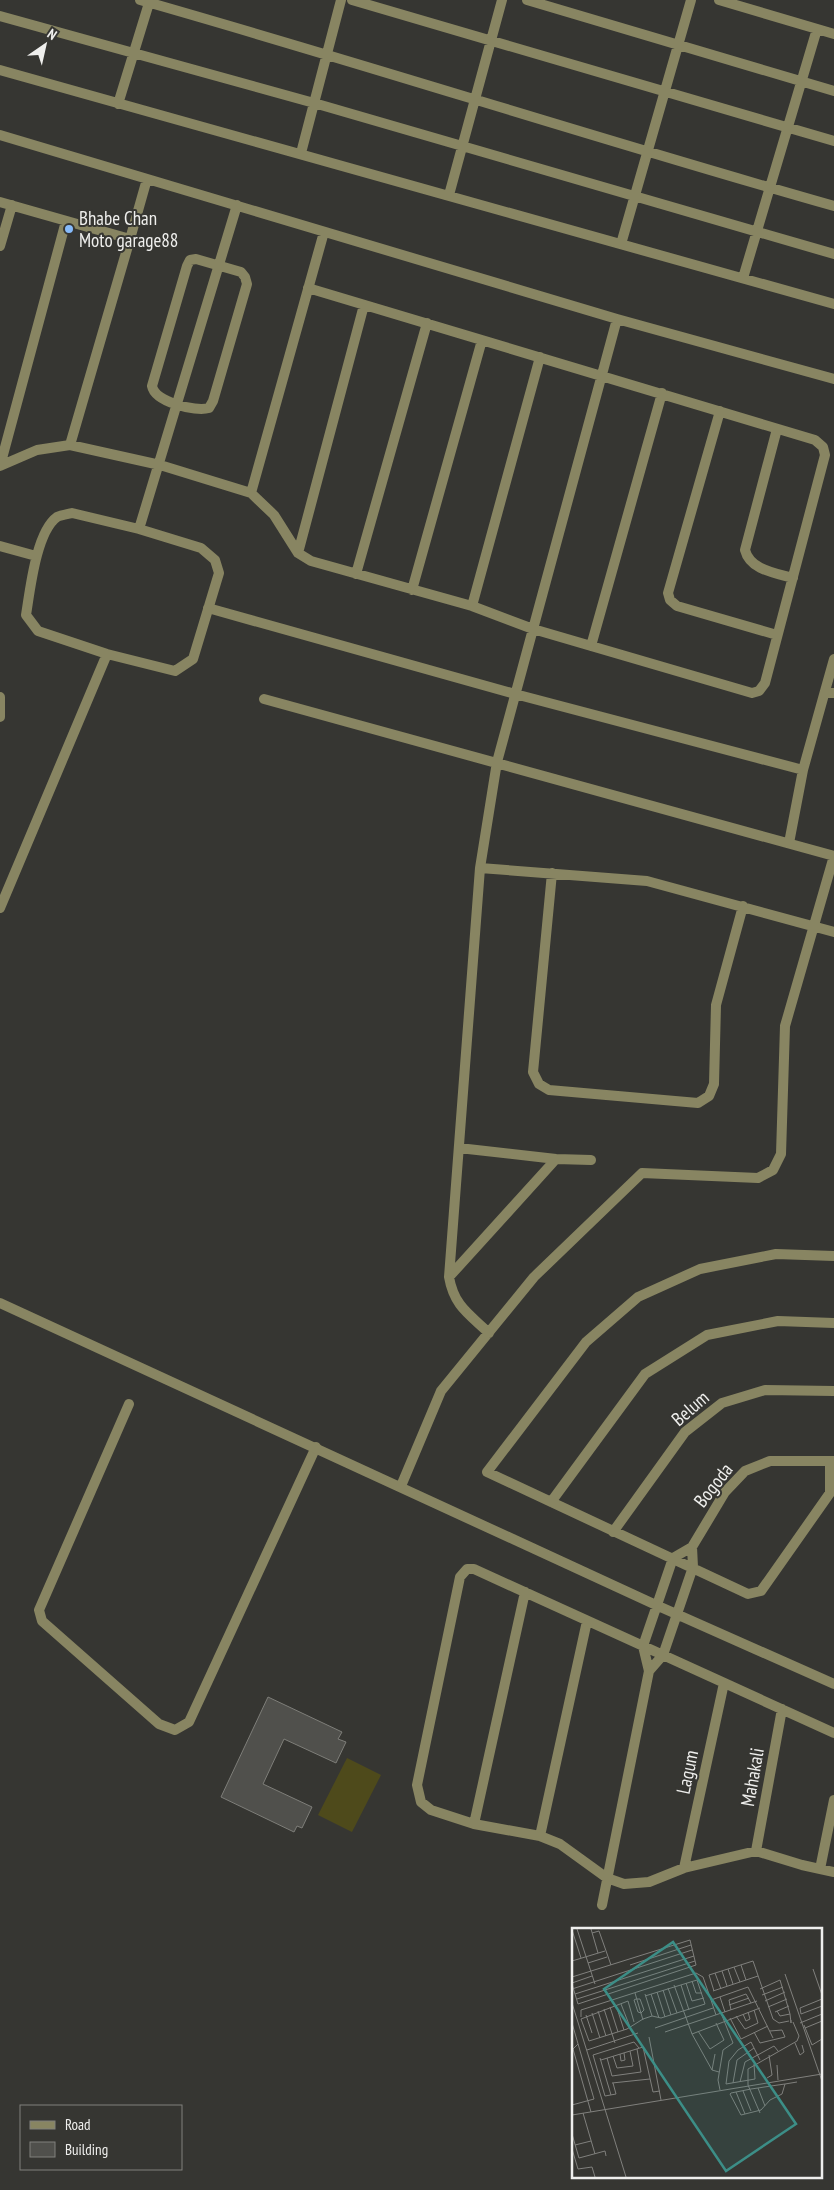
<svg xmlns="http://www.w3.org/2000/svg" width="834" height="2190" font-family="'PT Sans Narrow',sans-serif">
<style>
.green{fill:#4e4a1b}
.building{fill:#50504c;stroke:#7e7e79}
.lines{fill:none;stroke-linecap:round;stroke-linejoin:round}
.service{stroke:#888562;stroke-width:10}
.minor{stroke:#888562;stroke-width:10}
.poi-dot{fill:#86bbfb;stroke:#363632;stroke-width:2}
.labels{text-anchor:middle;stroke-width:4;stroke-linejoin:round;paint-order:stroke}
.poi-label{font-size:19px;fill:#efefed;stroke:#363632;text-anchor:start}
.street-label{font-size:19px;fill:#efefed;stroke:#363632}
.inset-road{fill:none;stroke:#80807d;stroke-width:1}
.view{fill:#3c8e87;fill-opacity:0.15;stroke:#3c8e87;stroke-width:2.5}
.inset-edge{fill:none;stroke:#efefed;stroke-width:2.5}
</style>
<rect width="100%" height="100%" fill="#363632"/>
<path class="green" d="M 347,1758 L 381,1775 L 352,1832 L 318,1815 Z"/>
<path class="building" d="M 268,1697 L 342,1732 L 338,1739 L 346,1742 L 336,1763 L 284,1739 L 263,1784 L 312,1807 L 302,1828 L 297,1826 L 294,1832 L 221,1797 Z"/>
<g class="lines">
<path class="service" d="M 129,1404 L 39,1610 L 42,1621 L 159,1724 L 175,1730 L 189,1722 L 316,1447"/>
<path class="minor" d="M 140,0 C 372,66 601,140 834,206
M 352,0 L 834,141
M 527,0 L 834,91
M 719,0 L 834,34
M 0,16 L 314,103 L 834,254
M 0,70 L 834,304
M 118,104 L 149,3
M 0,135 L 617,319 L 834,379
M 301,153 L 341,0
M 449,195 L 502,0
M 0,202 L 130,239 L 70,445
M 130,239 L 147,179
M 621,244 L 691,0
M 0,246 L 12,205
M 196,259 L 241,272 L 245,277 L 247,284 L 213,401 L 209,408 C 195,412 155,402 152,386 L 187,266 L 190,260 Z
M 743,278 L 817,29
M 720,411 L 668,593 L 670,600 L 677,606 L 777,635
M 777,429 L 745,550 C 750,570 775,573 793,578
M 0,466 L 37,450 L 70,445 L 160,465 L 251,493 L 274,515 L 298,553 L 311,561 L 472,606 L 533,629 L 752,693 L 759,691 L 765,683 L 825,455 L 823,447 L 815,440 L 308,288
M 0,466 L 66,221
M 251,493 L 324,232
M 72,513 L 139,529 L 201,548 L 215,560 L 219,573 L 193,659 L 175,671 L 107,654 L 38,631 L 26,615 C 30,591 36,532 57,517 C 61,515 68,514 72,513 Z
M 139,529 L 237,205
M 0,546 L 36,556
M 298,553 L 364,305
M 356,574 L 427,323
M 412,590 L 482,340
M 472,606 L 540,357
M 208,608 L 515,694 L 803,770
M 591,646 L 662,393
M 825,691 L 834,659
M 0,697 L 0,717
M 264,699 L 834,856
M 789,843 L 803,770 L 825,691 L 834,693
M 480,868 L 647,881 L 834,932
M 552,873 L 533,1072 L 539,1084 L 549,1090 L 698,1103 L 709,1096 L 714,1084 L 716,1005 L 743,906
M 0,908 L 107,654
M 459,1148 L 556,1159 L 591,1160
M 449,1277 L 556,1159
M 0,1303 L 656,1605 L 834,1684
M 489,1333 C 469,1314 454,1306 449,1277 L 480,868 L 497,762 L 617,319
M 830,1461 L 830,1493 L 761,1591 L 748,1594 L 487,1472 L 586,1342 L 638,1297 L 700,1269 L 776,1254 L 834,1256
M 401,1486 L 441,1391 L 534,1277 L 642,1173 L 758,1178 L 773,1170 L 781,1154 L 785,1026 L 834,856
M 551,1502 L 645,1374 L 707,1335 L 778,1321 L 834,1323
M 613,1532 L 685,1432 L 722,1403 L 765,1390 L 834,1391
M 649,1671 L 663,1655 L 677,1614 L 693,1567 L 692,1547
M 834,1733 L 474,1569 L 467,1569 L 460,1577 L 417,1785 L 421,1802 L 431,1810 L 474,1824 L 540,1836 L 560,1844 L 607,1878 L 624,1884 L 649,1882 L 684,1868 L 756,1851 L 802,1865 L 834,1872
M 474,1824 L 525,1592
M 540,1836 L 587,1621
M 756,1851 L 782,1709
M 684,1868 L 724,1683
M 820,1869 L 834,1800
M 602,1905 L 649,1671 L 643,1646 L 673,1558 L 692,1547 L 725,1492 L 745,1471 L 770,1461 L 834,1461"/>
</g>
<circle class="poi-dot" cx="69" cy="229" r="5"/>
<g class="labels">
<g class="poi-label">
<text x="79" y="225">Bhabe Chan<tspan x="79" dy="22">Moto garage88</tspan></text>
</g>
<g class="street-label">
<text transform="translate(690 1408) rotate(-41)" y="7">Belum</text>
<text transform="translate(713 1485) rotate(-52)" y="7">Bogoda</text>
<text transform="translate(687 1772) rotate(-78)" y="7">Lagum</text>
<text transform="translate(752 1777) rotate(-80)" y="7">Mahakali</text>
</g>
</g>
<g transform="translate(572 1928)">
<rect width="250" height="250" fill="#363632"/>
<path class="inset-road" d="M 5,1 L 23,56M 19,1 L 26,25M 0,2 L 9,30M 20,5 L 27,3 L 39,37M 0,33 L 33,23M 16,35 L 35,29M 58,37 L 119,17M 169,37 L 174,52M 162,39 L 168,54M 156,41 L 161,56M 241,41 L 250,67M 150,43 L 155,58M 143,45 L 149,61M 213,46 L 250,153M 0,49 L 118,12 L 124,37 L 6,76 L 0,56M 120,53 L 124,65 L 130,65M 0,55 L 20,48M 114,55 L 120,73 L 132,70M 102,57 L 120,106 L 140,142 L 147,144M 109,57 L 117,82M 96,60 L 105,85M 0,61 L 120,22M 188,61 L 208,52 L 218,86M 91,62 L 99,87M 141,63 L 186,48M 142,63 L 137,47 L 181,33 L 201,91 L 207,95 L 217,93M 85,64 L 93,89M 63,65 L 71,92M 3,66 L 122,28M 73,66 L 80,88M 79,66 L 87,90M 190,67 L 211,59M 148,69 L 153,84M 5,71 L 123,33M 64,71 L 68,71 L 72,82 L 69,85M 64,71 L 62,72 L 66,84 L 69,85M 193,73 L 213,64M 0,75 L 54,249M 49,76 L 58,99M 44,77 L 52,102M 157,77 L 177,70M 38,79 L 46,104M 196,79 L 215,71M 32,81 L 43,115M 159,82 L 157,72 L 174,66 L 179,75M 26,83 L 34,108M 205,83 L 208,88 L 218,86 L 219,95 L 219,92M 203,84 L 217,78M 20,85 L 28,110M 171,86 L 174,93 L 178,91 L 176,84M 229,86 L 228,80 L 250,71M 229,86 L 250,78M 14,87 L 20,105M 144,87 L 139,72 L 176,59 L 201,110M 164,88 L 173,101 L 186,95 L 182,82M 9,89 L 9,82 L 124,45 L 131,49 L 139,72M 158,90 L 169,111 L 196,98M 62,94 L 56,73 L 9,91 L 17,113 L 55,101 L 71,91 L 80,88 L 89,90 L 133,76 L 125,52 L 73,68M 0,95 L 22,171 L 0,177M 228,95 L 250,86M 232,97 L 240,117 L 250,111M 83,100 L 141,80M 233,100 L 250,93M 126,103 L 138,121 L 152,112 L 144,95M 93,104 L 185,73M 182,104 L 188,115 L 213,109 L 210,102 L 198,103M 120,106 L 188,80M 77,109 L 89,172M 223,115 L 228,127 L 232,124 L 230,117M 6,116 L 1,121 L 19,184M 15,122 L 66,105M 48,126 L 49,133 L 53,132 L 52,125M 41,128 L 45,140 L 61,138 L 58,123M 28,130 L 39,167M 35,130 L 40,148 L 69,144 L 65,121M 29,132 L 71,119 L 81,164 L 88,163M 182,136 L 183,151 L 154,156 L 157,133 L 166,122 L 179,114 L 188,132M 205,137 L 206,152M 140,142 L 143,126M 195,150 L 200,147 L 197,127M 168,154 L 173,134 L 202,118 L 206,123M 40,155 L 78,151M 41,155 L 44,166 L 33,168 L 21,127 L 62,114 L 67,120M 161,155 L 165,132 L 182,120M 213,156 L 210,166 L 198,172 L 189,182 L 169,187 L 158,166 L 159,165 L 179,161 L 186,160 L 199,158 L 213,156 L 225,154M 186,160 L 193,178M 148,162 L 146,152 L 151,122 L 161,115 L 149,85M 171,163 L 179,183M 164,164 L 173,186M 11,185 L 23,226M 188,185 L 176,157 L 176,141 L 225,113 L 227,108 L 221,94M 0,187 L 250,146M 0,206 L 7,230 L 33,223 L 34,228M 3,217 L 19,213M 0,221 L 6,241 L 20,239 L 23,249"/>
<path class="view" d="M 101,14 L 224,196 L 154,243 L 32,61 Z"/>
<rect width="250" height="250" class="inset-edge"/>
</g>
<rect x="20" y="2105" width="162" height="65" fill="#363632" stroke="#80807d"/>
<rect x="30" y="2121" width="25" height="8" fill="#888562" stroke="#80807d"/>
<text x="65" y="2130" font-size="15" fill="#efefed">Road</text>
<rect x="30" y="2142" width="25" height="15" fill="#50504c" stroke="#80807d"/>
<text x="65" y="2155" font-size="15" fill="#efefed">Building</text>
<g transform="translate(45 45) rotate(34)" stroke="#363632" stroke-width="4" paint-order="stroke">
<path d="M0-4L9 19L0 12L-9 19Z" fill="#efefed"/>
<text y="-8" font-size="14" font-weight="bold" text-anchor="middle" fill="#efefed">N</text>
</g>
</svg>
